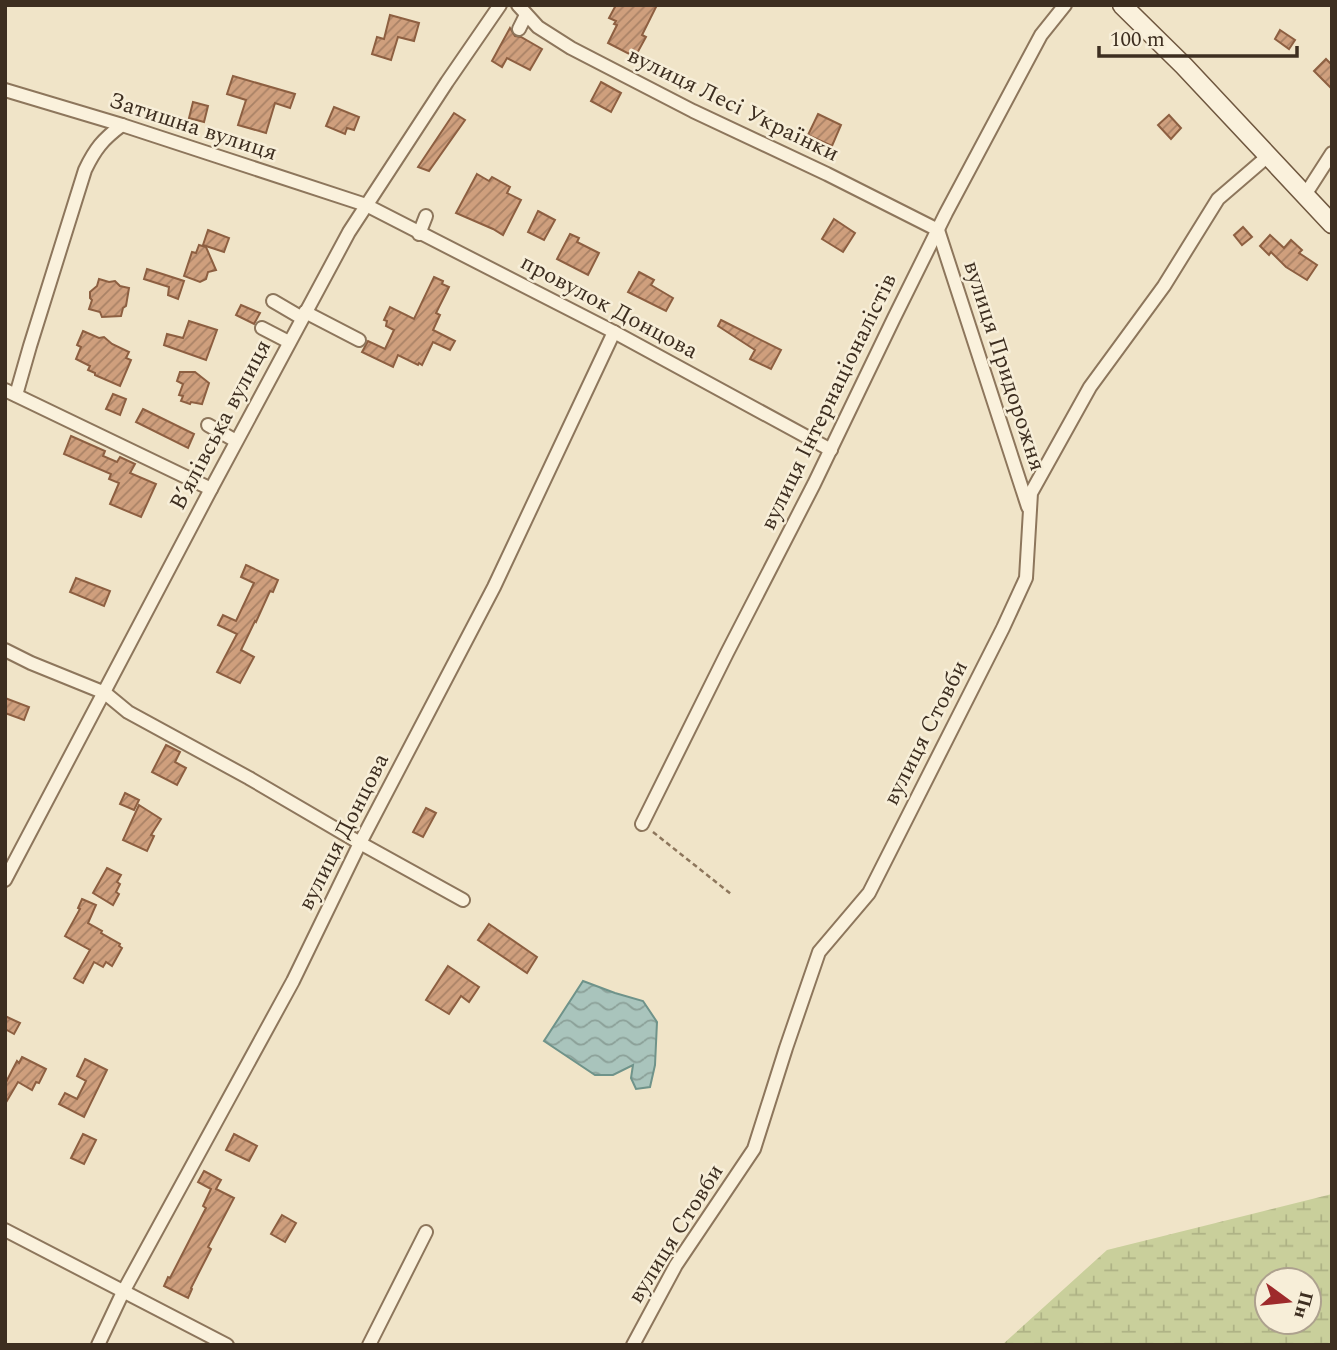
<svg xmlns="http://www.w3.org/2000/svg" width="1337" height="1350" font-family="Spectral,serif">
	<style>
		.wetland { fill: url(#wetland-marsh); fill-rule: evenodd }
		.water { fill: url(#water-waves); stroke: #6f938a; stroke-width: 2 }
		.building { fill: url(#building-hatch); stroke: #8d5f41; stroke-width: 2 }
		.lines { fill: none; stroke-linecap: round; stroke-linejoin: round }
		.street-casing { stroke: #8d765c; stroke-width: 16 }
		.secondary-casing { stroke: #6f573f; stroke-width: 21 }
		.path { stroke: #8d765c; stroke-width: 2.5; stroke-dasharray: 5 3.5; stroke-linecap: butt }
		.street { stroke: #faf1dc; stroke-width: 12 }
		.secondary { stroke: #faf1dc; stroke-width: 18 }
		.labels { text-anchor: middle; dominant-baseline: central; stroke-width: 5; stroke-linejoin: round; paint-order: stroke }
		.street-label { font-size: 23px; fill: #3d2e20; stroke: #f7eed8 }
	</style>
	<defs>
		<pattern id="wetland-marsh" width="20" height="14" patternUnits="userSpaceOnUse" patternTransform="scale(1.75)"><rect width="20" height="14" fill="#c9cf9b"/><path d="M1 5h8M5 5V1M11 12h8M15 12V8" fill="none" stroke="#aeb285"/></pattern>
		<pattern id="water-waves" width="16" height="10" patternUnits="userSpaceOnUse" patternTransform="scale(1.75)"><rect width="16" height="10" fill="#a9c4bc"/><path d="M0 5q4-4 8 0t8 0" fill="none" stroke="#8ba098"/></pattern>
		<pattern id="building-hatch" width="6" height="6" patternUnits="userSpaceOnUse" patternTransform="scale(1.75)"><rect width="6" height="6" fill="#cf9f7d"/><path d="M-1 1l2-2M0 6l6-6M5 7l2-2" fill="none" stroke="#a98266"/></pattern>
	</defs>
	<rect width="100%" height="100%" fill="#f0e4c8"/>
	<path class="wetland" d="M1332,1194V1345H1002L1107,1250ZM1267,1280H1309V1322H1267Z"/>
	<path class="water" d="M583,981L615,993L643,1001L657,1022L655,1065L650,1087L636,1089L631,1078L633,1065L613,1075H595L544,1041Z"/>
	<g class="building">
		<path d="M616,5H657L642,35L646,37L635,57L608,43L617,25L614,24L616,21L609,18Z"/>
		<path d="M390,15L419,23L414,41L398,37L391,60L372,54L377,37L384,39Z"/>
		<path d="M510,28L515,36L521,37L542,49L530,70L507,58L502,67L492,61Z"/>
		<path d="M1280,30L1295,40L1289,49L1275,39Z"/>
		<path d="M1326,59L1332,65V89L1314,71Z"/>
		<path d="M233,76L295,94L290,108L275,103L266,133L238,125L246,100L227,94Z"/>
		<path d="M601,82L621,93L611,112L591,101Z"/>
		<path d="M193,102L208,106L204,122L189,118Z"/>
		<path d="M334,107L359,117L354,130L347,128L345,134L326,126Z"/>
		<path d="M454,113L465,120L429,171L418,167Z"/>
		<path d="M818,114L841,125L832,146L808,135Z"/>
		<path d="M1169,115L1181,128L1171,139L1158,125Z"/>
		<path d="M477,174L489,181L492,177L510,187L507,193L521,200L503,235L493,229L456,213Z"/>
		<path d="M538,211L555,220L544,240L528,232Z"/>
		<path d="M834,219L855,233L843,252L822,239Z"/>
		<path d="M1243,227L1252,237L1242,245L1234,235Z"/>
		<path d="M208,230L229,238L224,252L203,245Z"/>
		<path d="M570,234L579,238L577,242L599,253L588,275L557,259Z"/>
		<path d="M1270,235L1284,248L1291,240L1302,250L1299,253L1317,265L1307,280L1286,267L1271,252L1269,255L1260,246Z"/>
		<path d="M199,245L206,247L216,270L208,272L206,279L200,282L184,276L192,252L196,253Z"/>
		<path d="M147,269L184,281L178,299L168,295L169,287L144,279Z"/>
		<path d="M639,272L654,280L651,285L673,298L666,311L628,292Z"/>
		<path d="M434,277L443,281L442,284L449,287L436,313L440,315L433,330L455,341L450,350L433,342L422,365L419,363L418,365L398,355L393,367L362,352L368,341L385,349L394,330L386,326L387,321L384,320L390,307L414,319Z"/>
		<path d="M99,279L109,282L115,281L120,286L129,288L126,306L123,308L121,316L102,317L100,312L89,309L92,300L90,298V292L97,286Z"/>
		<path d="M241,305L260,313L254,324L236,315Z"/>
		<path d="M721,320L781,350L771,369L750,359L755,350L718,326Z"/>
		<path d="M189,321L217,330L206,360L164,345L167,334L183,338Z"/>
		<path d="M83,331L99,338L104,337L112,344L129,352L126,358L131,360L120,386L95,375V373L88,370L90,366L76,359L81,347L77,345Z"/>
		<path d="M180,372H195L209,383L202,404L191,402L190,404L181,401L183,396L179,395L183,384L177,381Z"/>
		<path d="M113,394L126,399L120,415L106,409Z"/>
		<path d="M143,409L194,434L188,448L136,422Z"/>
		<path d="M71,436L105,451L103,456L117,462L120,457L135,464L130,473L156,484L141,517L110,504L119,483L109,479L111,474L64,454Z"/>
		<path d="M246,565L278,580L273,592L270,591L256,622L255,621L241,650L254,657L240,683L217,672L237,634L218,625L223,615L236,621L254,583L241,577Z"/>
		<path d="M76,578L110,591L104,606L70,592Z"/>
		<path d="M5,698L29,707L24,720L5,713Z"/>
		<path d="M166,745L180,752L175,762L186,768L177,785L152,772Z"/>
		<path d="M125,793L139,800L134,810L120,804Z"/>
		<path d="M139,805L161,819L151,835L154,836L147,851L123,840Z"/>
		<path d="M426,808L436,813L423,837L413,832Z"/>
		<path d="M107,868L121,875L117,882L120,884L116,892L119,894L113,905L93,893Z"/>
		<path d="M82,899L96,905L88,923L102,931L101,933L120,944L119,946L122,948L112,966L106,962L103,967L94,962L83,983L74,978L90,950L65,936L80,909L78,908Z"/>
		<path d="M489,924L537,957L527,973L478,940Z"/>
		<path d="M448,966L479,987L469,1002L461,996L449,1014L426,1000Z"/>
		<path d="M5,1016L20,1023L14,1034L5,1029Z"/>
		<path d="M22,1057L46,1069L39,1083L36,1082L32,1090L18,1082L5,1104V1084L17,1061L19,1063Z"/>
		<path d="M85,1059L107,1070L84,1117L59,1104L65,1093L77,1099L86,1081L77,1076Z"/>
		<path d="M83,1134L96,1140L84,1164L71,1158Z"/>
		<path d="M234,1134L257,1146L249,1161L226,1150Z"/>
		<path d="M204,1171L221,1180L216,1189L234,1198L208,1247L211,1249L191,1288L192,1289L188,1298L164,1286L168,1277L170,1278L206,1208L203,1206L211,1189L198,1182Z"/>
		<path d="M282,1215L296,1223L285,1242L271,1234Z"/>
	</g>
	<g class="lines">
		<defs>
			<g id="street">
				<path d="M518,5L538,27L571,48L693,111L827,174L938,230L1028,507"/>
				<path d="M519,29L526,15"/>
				<path d="M5,90L122,125L366,205L614,332L831,450"/>
				<path d="M1305,195L1332,153"/>
				<path d="M419,234L426,216"/>
				<path d="M273,301L302,318"/>
				<path d="M305,312L359,340"/>
				<path d="M262,328L289,342"/>
				<path d="M5,390L211,489"/>
				<path d="M16,395L30,346L85,170C95,149 103,139 122,125"/>
				<path d="M208,425L236,441"/>
				<path d="M5,650L31,663L105,693L128,712L249,778L360,843L463,900"/>
				<path d="M642,824L727,653L814,484L894,318L946,213L1041,35L1065,5"/>
				<path d="M5,880L211,489L349,232L447,82L500,5"/>
				<path d="M5,1230L227,1345"/>
				<path d="M98,1345L123,1292L293,981L360,843L494,587L614,332"/>
				<path d="M369,1345L426,1232"/>
				<path d="M633,1345L676,1265L754,1149L786,1048L819,952L869,893L1003,628L1026,578L1031,493L1090,387L1164,286L1218,199L1268,156"/>
			</g>
			<path id="secondary" d="M1122,5L1184,66L1332,224"/>
		</defs>
		<use href="#street" class="street-casing"/>
		<use href="#secondary" class="secondary-casing"/>
		<path class="path" d="M653,832L731,894"/>
		<use href="#street" class="street"/>
		<use href="#secondary" class="secondary"/>
	</g>
	<g class="labels">
		<g class="street-label">
			<text transform="translate(733 105) rotate(26)">вулиця Лесі Українки</text>
			<text transform="translate(193 127) rotate(18)">Затишна вулиця</text>
			<text transform="translate(609 307) rotate(28)">провулок Донцова</text>
			<text transform="translate(1004 366) rotate(72)">вулиця Придорожня</text>
			<text transform="translate(829 402) rotate(-64)">вулиця Інтернаціоналістів</text>
			<text transform="translate(221 425) rotate(-62)">В’ялівська вулиця</text>
			<text transform="translate(926 733) rotate(-63)">вулиця Стовби</text>
			<text transform="translate(344 832) rotate(-63)">вулиця Донцова</text>
			<text transform="translate(676 1234) rotate(-58)">вулиця Стовби</text>
		</g>
	</g>
	<rect width="1337" height="1350" fill="none" stroke="#3d2e20" stroke-width="14"/>
	<g transform="translate(1288 1301) rotate(105)"><circle r="33" fill="#f7eed8" stroke="#ada18e" stroke-width="2"/>
	<path d="M0-5L12 26L0 18L-12 26Z" fill="#9e2a2b"/>
	<text y="-10" font-size="19" font-weight="bold" text-anchor="middle" fill="#3d2e20">Пн</text>
	</g>
	<path d="M1099 46v10h198v-10" fill="none" stroke="#3d2e20" stroke-width="3.5"/>
	<text x="1110" y="46" font-size="21" fill="#3d2e20" stroke="#f7eed8" stroke-width="5" paint-order="stroke">100 m</text>
</svg>
